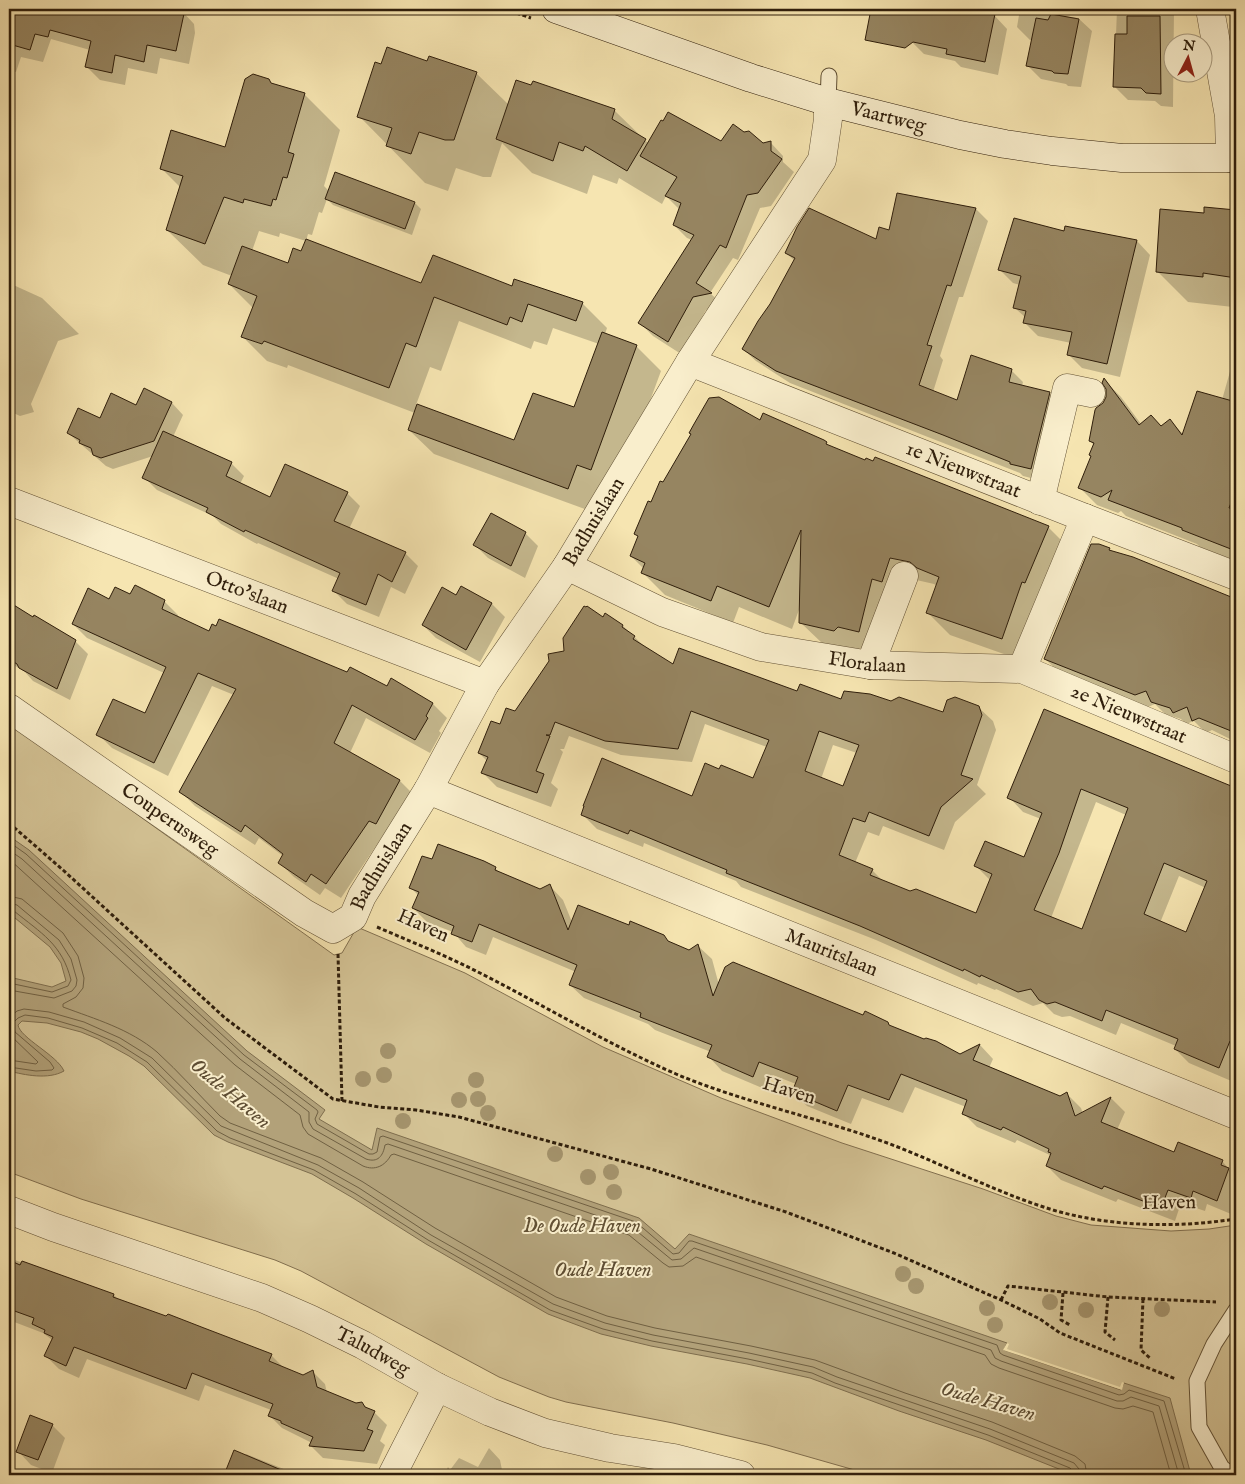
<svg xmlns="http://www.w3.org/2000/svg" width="1245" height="1484" font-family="'IM FELL English',serif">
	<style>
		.green { fill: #d4c395; stroke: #827050 }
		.water { fill: #b2a179; stroke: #7e6d4d }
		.pier { fill: #f6e5b1 }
		.shadow { fill: #0003; fill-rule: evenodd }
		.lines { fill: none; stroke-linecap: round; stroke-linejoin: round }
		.shore { stroke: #706042; stroke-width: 1 }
		.building { fill: #968561; stroke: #2f1e0b; fill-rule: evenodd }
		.lane-casing { stroke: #615034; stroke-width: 17 }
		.street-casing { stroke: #615034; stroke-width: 29 }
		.secondary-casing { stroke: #2f1e0b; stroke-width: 29 }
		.path { stroke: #2f1e0b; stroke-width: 3; stroke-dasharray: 4 2.5; stroke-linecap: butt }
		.lane { stroke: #f9eecc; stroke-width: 15 }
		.street { stroke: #f9eecc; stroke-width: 28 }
		.secondary { stroke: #f9eecc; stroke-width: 28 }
		.tree { fill: #a4936c }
		.labels { text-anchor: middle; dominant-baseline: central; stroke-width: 4; stroke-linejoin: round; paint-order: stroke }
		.street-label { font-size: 20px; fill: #2f1e0b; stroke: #f9eecc }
		.park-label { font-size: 20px; font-style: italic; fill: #615034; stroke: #f9eecc }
		.water-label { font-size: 21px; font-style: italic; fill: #5d4c32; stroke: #f9eecc }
	</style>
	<rect width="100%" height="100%" fill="#f6e5b1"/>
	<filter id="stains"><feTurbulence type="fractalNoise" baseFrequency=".004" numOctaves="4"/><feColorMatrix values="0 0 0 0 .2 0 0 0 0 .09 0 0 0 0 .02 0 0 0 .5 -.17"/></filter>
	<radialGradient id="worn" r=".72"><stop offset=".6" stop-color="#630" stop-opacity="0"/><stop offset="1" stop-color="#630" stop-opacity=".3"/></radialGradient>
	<path class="green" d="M9,723L334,955L342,953L357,927L465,973L603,1047L721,1098L842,1143L983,1189L1056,1216L1091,1225L1171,1231L1209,1229L1236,1225V1475H872L767,1445L673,1423L566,1402L549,1397L499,1377L301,1271L275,1260L81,1199L9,1172Z"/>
	<path class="water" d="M9,836L29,850L247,1051L325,1110L319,1119L372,1150L377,1128L639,1218L675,1249L689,1234L1007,1343L1004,1350L1121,1390L1124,1383L1170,1398L1191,1475H1074L986,1440L899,1411L810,1378L747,1364L651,1346L601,1334L548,1314L426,1244L353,1198L312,1174L228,1142L214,1135L144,1066L129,1056L98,1039L81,1032L47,1023L22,1021L18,1025C20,1038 57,1055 64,1071C48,1080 25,1075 9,1071V977L52,987L66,981L61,963L50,947L9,913Z"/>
	<path class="pier" d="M1007,1343L1009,1344L1007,1349L1120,1387L1122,1382L1124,1383L1122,1390L1003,1350Z"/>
	<g class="shadow">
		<path d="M9,9H34L38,16L39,9H175L181,10L194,24L195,33L189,64L160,58L157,74L128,68L125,85L100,80L87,67L90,50L51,39L43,62L21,57L16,72L9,70Z"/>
		<path d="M917,9H924L955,15H994L1007,29L998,75L961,67L955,61L924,54L911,41Z"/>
		<path d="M1020,9L1078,18L1092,31L1081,87L1068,86L1066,84L1041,79L1028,66L1033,41L1030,40L1017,27Z"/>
		<path d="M1117,9H1174L1173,107L1161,106L1155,101L1128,100L1114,86Z"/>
		<path d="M1233,9H1236V19Z"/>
		<path d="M428,63L476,73L509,105L532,87L534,83L615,111L649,144L771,143L783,156V162L794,172L771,206L760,208L738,260L733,258L710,293L724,306L706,310L681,354L653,336L640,323L692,240L687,238L674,225L680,210L666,196L662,204L619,178L617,184L593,175L587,194L532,173L502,143L491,177H483L456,168L448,191L425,183L359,116L382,65Z"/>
		<path d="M268,80L273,85L304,94L340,130L324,186L329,191L336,173L415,203L421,209L412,235L333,205L327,199L322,213L319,212L312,235L308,234L306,241L422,285L512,287L582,303L607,328L605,334L636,346L661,371L616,493L593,512L434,454L409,430L415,413L288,365L287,368L267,361L243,337L253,308L229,284L232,276L203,265L167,230L181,188L162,169L226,148ZM259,231L279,237L280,233L306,241L301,253L289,264L252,251ZM459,321L531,349L534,341L547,345L553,328L599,344L575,409L515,442L416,405L430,367L441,371Z"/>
		<path d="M898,194L976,209L988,221L963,297H959L940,356L943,360L933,392L958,401L1011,370L1023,382L1022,386L1049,393L1062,405L1043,481L1023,476L1020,473L790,383L756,361L743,349L771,305L795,261L786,253L877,241L890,231Z"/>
		<path d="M1235,207L1236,303H1233V307L1188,302L1158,272L1205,215L1232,211Z"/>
		<path d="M1066,227L1137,241L1150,255L1120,377L1082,368L1068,354L1071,343L1038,336L1025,323L1026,318L1015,308L1020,285L1013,283L999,269L1065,232Z"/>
		<path d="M9,283L42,298L79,334L58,341L31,404L34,412L20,416L9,411Z"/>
		<path d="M1236,350V561L1200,547L1197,544L1126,516L1121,511L1118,513L1097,505L1080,488L1092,457L1094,445L1090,441L1107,397V388L1104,380L1121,397L1141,424L1162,427L1170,421L1184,435L1222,400Z"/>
		<path d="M145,390L172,403L183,415L173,437L231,463L244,476L240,484L271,498L347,493L360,506L349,529L405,553L418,566L405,594L391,587L379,617L347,604L334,591L339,579L258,543L257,544L221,524L213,516L157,490L144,477L153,456L113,469L106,466L68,433L137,407Z"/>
		<path d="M761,421L823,441L829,447L866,462L1048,527L1070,549L1024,661L950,635L928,613L937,586L934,584L912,579L881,654L860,648L857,653L823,644L800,622V607L792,629L739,607L733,623L665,595L643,573L644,569L631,556L652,504L663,483Z"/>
		<path d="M525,533L538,546L525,578L488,558L475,545Z"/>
		<path d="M1109,549L1112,552L1132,558L1236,600V742L1212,730L1206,733L1194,721L1186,724L1181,719L1165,714L1155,704L1148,707L1058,671L1045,659Z"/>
		<path d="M461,587L492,604L505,617L480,662L436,638L423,625L456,596Z"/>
		<path d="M131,596L164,601L178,615V618L210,633L348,673L433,704L447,718L439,731L441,733L430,753L366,718L350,753L400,781L414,795L390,837L384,834L341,898L325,888L320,895L294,877L280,863L283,856L259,838L255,845L195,806L181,792L234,695L212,686L168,776L112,748L98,734L145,715L164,673L87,638L73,624L109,601Z"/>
		<path d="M9,604L75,641L88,654L70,700L33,681L25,672L9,662Z"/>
		<path d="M604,618L623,626L648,650L673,666L842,701L891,703L943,714L978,707L993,721L996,730L977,785L986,794L955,822L944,850L883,826L879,836L868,832L855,863L872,870L884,882L977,914L991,881L976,866L1024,859L1041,819L1023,812L1009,797L1044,711L1236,789V1083L1189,1063L1175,1049L1176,1046L1121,1023L1116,1035L1070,1016L1062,1017L1054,1014L1043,1003L1033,1006L996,989L995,990L978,983L977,985L876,940L741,887L736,881L644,843L643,847L597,829L583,815L693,798L720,770L754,780L767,747L705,724L692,762L621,755L569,736L564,749H560L563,752L551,783L558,789L551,807L497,787L483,773L487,761L479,753L501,726L515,713L565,652ZM833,745L857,753L844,788L821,779ZM1096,802L1126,815L1083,930L1051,918ZM1179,876L1206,888L1187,934L1160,923Z"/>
		<path d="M432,861L495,868L501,874L540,891L550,886L563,900L572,922L670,944L689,951L698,946L712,959L719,985L887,1023L892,1028L960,1055L980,1045L993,1059L989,1068L1060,1097L1067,1094L1081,1108L1083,1114L1111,1098L1125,1112L1117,1130L1174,1154L1222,1161L1236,1177V1199L1231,1214L1207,1204L1205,1211L1181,1203L1175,1221L1118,1199L1116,1202L1061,1180L1047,1166L1052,1156L1017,1140L1015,1143L977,1127L963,1113L966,1107L915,1087L903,1113L862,1098L851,1124L807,1106L793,1092L796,1084L773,1075L767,1090L722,1071L709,1057L711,1052L655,1030L648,1024L584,998L570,985L576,972L493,937L486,955L466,947L453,932L427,922L413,908L418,895L410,887Z"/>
		<path d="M9,1258L114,1295L119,1300L271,1355L284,1368L303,1377L312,1371L325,1384L327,1393L356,1404L362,1403L368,1409L374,1412L387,1425L380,1441L385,1445L377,1464L323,1458L311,1446L312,1443L282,1428L269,1415L271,1410L205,1385L199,1401L87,1359L79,1378L59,1369L46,1356L53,1340L51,1339L43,1333L9,1320Z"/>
		<path d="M52,1425L65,1438L52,1473L31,1465L18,1451Z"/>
		<path d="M489,1448L500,1460L503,1475H444L448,1467L450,1470L459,1458L478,1467Z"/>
		<path d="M235,1452L245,1456L246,1454L299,1475H225Z"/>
	</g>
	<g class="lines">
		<g class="shore">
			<path d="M9,842L26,854L244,1055L317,1110L318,1112L315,1119L317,1124L369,1154H373L377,1152L380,1137L383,1136L636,1222L673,1254L679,1253L689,1241H692L997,1345L1000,1353L1003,1355L1119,1395L1124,1394L1129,1390L1164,1401L1186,1475"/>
			<path d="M9,850L22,859L240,1059L309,1112V1122L313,1129L366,1159C378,1163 383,1156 385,1145L388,1144L633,1228L672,1260L681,1259L694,1248L991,1350L995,1358L1001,1361L1117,1401H1123L1131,1397L1159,1406L1179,1475"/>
			<path d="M9,859L235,1065L300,1115L303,1127L308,1134L363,1166C375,1171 385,1166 391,1155L394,1154L629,1235L663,1263L669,1267L683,1266L696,1257L985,1355L991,1364L999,1368L1115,1408L1123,1409L1133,1406L1153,1412L1171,1475"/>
			<path d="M9,896L22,899L63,933L78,956L84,978L83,988L76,997L63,1004V1007C95,1019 130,1029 157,1052C179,1072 199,1095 220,1116L230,1123L321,1158L363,1182L435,1228L556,1297L607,1316L655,1328L751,1346L815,1360L905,1393L992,1422L1075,1456L1085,1464L1087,1475"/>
			<path d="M9,903L17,905L59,940L71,959L77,980L76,986L72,991L54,998L9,990"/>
			<path d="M9,909L14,911C41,933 62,944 71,980L68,986L52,992L9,983"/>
			<path d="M9,1018L17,1011L24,1009L49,1012L84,1022L120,1038L152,1058L221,1126L318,1165L359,1188L431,1235L553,1304L605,1323L653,1335L749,1353L813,1367L837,1377L990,1429L1074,1463L1079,1469L1080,1475"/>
			<path d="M9,1034L38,1062L36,1064L9,1060"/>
			<path d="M9,1067L36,1071L52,1070L54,1068L50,1062L15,1032L13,1023L18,1018L25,1015L48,1018L82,1028L117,1043L147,1062L217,1131L230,1138L314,1170L356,1194L428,1240L550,1310L603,1329L652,1341L748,1359L812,1373L835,1383L988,1435L1070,1468L1073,1471L1074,1475"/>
		</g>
	</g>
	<g class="building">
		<path d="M9,9H185L176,51L147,45L144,62L115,55L112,73L85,67L91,41L50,30L48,37L35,34L30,50L9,44Z"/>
		<path d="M871,9H930L954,14L955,12L968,14L969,10L995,14L985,62L946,54L947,49L913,42L905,48L865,40Z"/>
		<path d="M1051,14L1079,19L1068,74L1054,73L1052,71L1026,66L1036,18L1048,20Z"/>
		<path d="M1127,16H1160L1161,94L1146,93L1141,88L1113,87L1115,34H1127Z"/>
		<path d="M387,47L427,61L429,56L477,72L454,140H445L419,132L411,154L386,146L392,128L357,117L375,62L381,64Z"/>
		<path d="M253,74L269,79L271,83L305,93L288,152L294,154L287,178L283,177L276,200L273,199L271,206L244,199L243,203L224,197L205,244L166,230L183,176L160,169L171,130L225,147L245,79Z"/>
		<path d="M516,80L531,85L533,81L615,109L612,119L646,139L627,171L585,146L583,151L559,142L553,161L496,139Z"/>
		<path d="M668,112L721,141L733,124L744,132L749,131L763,143L771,141V151L782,159L758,193L747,195L726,248L720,245L696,283L712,293L693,297L668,342L638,323L694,235L673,225L681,203L665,196L677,177L640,156L661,120L663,121Z"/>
		<path d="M335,172L415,202L405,229L325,199Z"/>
		<path d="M897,193L976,208L951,286L947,285L927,345L932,346L919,385L957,400L971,355L1012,369L1009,382L1050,392L1031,469L1010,464V462L943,435L776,371L742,349L758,321L770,304L795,258L785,253L797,227L809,208L876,239L879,227L889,230Z"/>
		<path d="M1204,207L1236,210V278L1203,273V277L1156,272L1160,209L1204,213Z"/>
		<path d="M1014,218L1064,231L1065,226L1137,240L1107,364L1067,355L1072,332L1023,323L1026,311L1013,308L1021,276L998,270Z"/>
		<path d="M306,239L421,283L433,255L512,286L514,279L583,302L576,321L528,304L522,322L510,317L507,325L434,297L416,347L406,343L389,388L264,341L262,344L241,337L257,296L228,284L242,246L288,263L293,248L301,251Z"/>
		<path d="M602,332L637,345L591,470L577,465L568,489L408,430L417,404L514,440L533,393L574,407Z"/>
		<path d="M1104,378L1139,425L1151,415L1161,426L1170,419L1182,435L1197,391L1236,402V490L1229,508L1236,509V551L1182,530V528L1108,500L1112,490L1101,497L1078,488L1091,456L1089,455L1094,443L1089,441L1095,410L1096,408L1103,403L1106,397V389L1102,383Z"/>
		<path d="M144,388L172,402L154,441L101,458L93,455L91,448L79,443L80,440L67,433L78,408L100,418L111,393L136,405Z"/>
		<path d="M719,397L760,420L763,413L824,440L827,442L826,444L865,460L866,458L873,461L875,457L1049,526L1025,583L1022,582L1002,639L926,613L939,577L917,568L910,562L890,558L882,582L872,579L859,632L838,627L834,631L799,623L801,530L769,607L717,586L711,601L641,573L645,563L630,556L638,536L634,534L648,501L651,502L660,481L663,482L691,434L689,433L694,424L709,398Z"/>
		<path d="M163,431L232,462L226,476L270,497L285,464L348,492L334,521L406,552L392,582L378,574L366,605L332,591L340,573L245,530L244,532L206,512L208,508L142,478Z"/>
		<path d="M491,513L526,532L511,566L473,545Z"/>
		<path d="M1091,544H1099L1110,548L1109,550L1133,557L1236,599V733L1199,718L1192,721L1187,707L1173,713L1170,708L1151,702L1146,691L1135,695L1044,659Z"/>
		<path d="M135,585L165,600L162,609L209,631L212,624L216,626L219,619L347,672L350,667L387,686L391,678L433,703L426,716L428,718L415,740L352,705L334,743L400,780L376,824L369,821L326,884L311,874L306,882L278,863L283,854L245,825L241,832L179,792L236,689L198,673L154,763L96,735L113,699L145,713L166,667L72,624L88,588L109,599L115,587L130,594Z"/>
		<path d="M461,586L492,603L466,650L422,625L442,587L456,595Z"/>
		<path d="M9,602L33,617L34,615L76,640L57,689L19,668L17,664L9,659Z"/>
		<path d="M584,606L586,607L587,606L603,617L605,613L623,625L622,627L635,636L633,639L673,664L679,648L797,691L800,684L841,699L844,691L870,694L891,701L899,697L943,712L947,700L955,697L979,706L982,715L961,775L973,779L941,807L929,836L869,812L865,822L853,818L839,855L873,869L870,875L910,891L916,889L976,913L992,874L974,866L985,841L1024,857L1042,813L1007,798L1044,709L1236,788V1044L1230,1041L1219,1068L1174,1049L1178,1039L1106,1010L1102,1021L1055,1002L1047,1004L1039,1000L1031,989L1018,992L981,975L980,977L964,969L963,971L860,926L726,873L727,870L630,830L628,834L581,815L584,806H583L602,758L692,796L705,763L719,769L721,765L753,778L769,740L691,711L678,749L605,741L555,722L550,735H546L550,736L536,771L544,774L537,793L481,773L488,757L478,753L491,721L500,724L506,708L515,711L549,661L548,654L564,651L563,638ZM819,731L859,745L843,786L805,771ZM1081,789L1128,808L1082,929L1034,910L1059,853ZM1164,863L1207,881L1186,932L1144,914Z"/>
		<path d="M438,844L484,861L496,867L495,870L540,889L550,884L568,930L578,905L629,925L630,921L664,935L668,941L689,950L698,944L713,996L725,967L733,962L863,1015L865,1011L888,1022L889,1025L924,1039L926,1038L936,1041L960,1054L980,1044L973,1060L1060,1096L1067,1092L1075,1116L1111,1097L1101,1122L1174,1152L1178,1142L1223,1160L1221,1165L1229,1168L1217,1201L1193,1191L1191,1198L1168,1190L1161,1208L1104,1186L1102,1189L1046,1166L1051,1153L1048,1152L1049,1149L1003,1127L1001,1130L962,1114L967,1100L901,1074L889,1100L848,1085L837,1111L792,1092L798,1077L759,1062L753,1077L707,1057L712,1045L640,1017L641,1013L569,985L577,965L479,924L472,942L451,934L454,926L412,908L419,892L409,888L422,856L432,859Z"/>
		<path d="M9,1260L20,1265L22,1261L114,1294L113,1297L166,1316L168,1314L204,1328L272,1354L269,1361L303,1375L313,1370L317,1387L356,1403L362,1402L365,1407L375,1411L367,1429L373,1431L364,1451L309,1446L313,1437L281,1423V1421L268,1416L273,1404L192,1373L186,1389L74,1347L66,1366L44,1356L53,1337L44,1333L45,1330L32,1324L34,1318L9,1309Z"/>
		<path d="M30,1415L53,1424L38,1460L16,1452Z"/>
		<path d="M234,1450L293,1475H224Z"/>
	</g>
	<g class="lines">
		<defs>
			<g id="lane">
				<path d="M828,102L829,76"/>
				<path d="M1232,1475L1222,1468L1199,1427L1197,1381L1214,1344L1236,1310"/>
			</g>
			<g id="street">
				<path d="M1210,9L1229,116L1230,158"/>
				<path id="s1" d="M690,362L1085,518L1236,576"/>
				<path id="s2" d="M9,501L485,684"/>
				<path d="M1040,501L1067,388L1091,393"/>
				<path id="s3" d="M567,566L662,612L761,647L870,665L1022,669L1236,759"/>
				<path d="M870,665L904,576"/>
				<path d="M1022,669L1085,518"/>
				<path id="s4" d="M9,708L304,913L333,929L353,917L362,896L428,790L485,684L567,566L690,362L822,160L828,119V102"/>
				<path id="s5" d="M428,790L1236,1115"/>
				<path id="s6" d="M9,1210L53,1227L262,1298L310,1319L363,1345L437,1387L490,1412L545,1433L610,1448L674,1458L741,1475"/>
				<path d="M392,1475L437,1387"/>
			</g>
			<g id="secondary">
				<path id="s7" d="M556,9L751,78L828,102L960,135L1005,144L1052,151L1122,158H1236"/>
			</g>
		</defs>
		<use href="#lane" class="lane-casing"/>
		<use href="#street" class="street-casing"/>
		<use href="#secondary" class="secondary-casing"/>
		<g class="path">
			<path d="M504,9L531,18"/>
			<path d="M9,823L63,870L225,1018L333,1099L379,1107L416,1110L459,1117L651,1169L786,1212L894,1253L1001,1300L1040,1319L1060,1333L1176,1379"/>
			<path d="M377,927C407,940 437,952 466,966C537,1001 603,1042 676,1074C745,1103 820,1118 890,1144C945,1165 997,1193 1053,1210C1111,1227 1176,1228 1236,1219"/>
			<path d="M338,954L342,1101"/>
			<path d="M1063,1293L1061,1320L1070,1325"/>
			<path d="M1108,1297L1105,1332L1115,1340"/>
			<path d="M1143,1299L1141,1350L1151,1359"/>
			<path d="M1001,1300L1008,1286L1108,1297L1216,1302"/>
		</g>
		<use href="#lane" class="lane"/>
		<use href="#street" class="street"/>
		<use href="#secondary" class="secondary"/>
	</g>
	<g class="tree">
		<circle cx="388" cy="1051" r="8"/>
		<circle cx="384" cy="1075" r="8"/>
		<circle cx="363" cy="1079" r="8"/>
		<circle cx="476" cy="1080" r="8"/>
		<circle cx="478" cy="1099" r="8"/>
		<circle cx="459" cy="1100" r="8"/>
		<circle cx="488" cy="1113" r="8"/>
		<circle cx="403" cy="1121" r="8"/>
		<circle cx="555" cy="1154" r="8"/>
		<circle cx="611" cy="1172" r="8"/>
		<circle cx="588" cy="1177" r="8"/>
		<circle cx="614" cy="1192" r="8"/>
		<circle cx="903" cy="1274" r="8"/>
		<circle cx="916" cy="1286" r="8"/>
		<circle cx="1050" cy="1302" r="8"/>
		<circle cx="987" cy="1308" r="8"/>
		<circle cx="1162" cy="1309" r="8"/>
		<circle cx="1086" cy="1310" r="8"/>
		<circle cx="995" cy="1325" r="8"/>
	</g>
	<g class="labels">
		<g class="street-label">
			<text stroke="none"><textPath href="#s7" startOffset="350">Vaartweg</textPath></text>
			<text stroke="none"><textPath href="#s1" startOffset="294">1e Nieuwstraat</textPath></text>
			<text stroke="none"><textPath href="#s4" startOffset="879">Badhuislaan</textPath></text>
			<text stroke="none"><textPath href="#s2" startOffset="255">Otto'slaan</textPath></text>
			<text stroke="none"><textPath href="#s3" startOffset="318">Floralaan</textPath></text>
			<text stroke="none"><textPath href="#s3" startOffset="589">2e Nieuwstraat</textPath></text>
			<text stroke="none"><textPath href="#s4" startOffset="196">Couperusweg</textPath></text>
			<text stroke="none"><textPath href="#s4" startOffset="474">Badhuislaan</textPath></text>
			<text transform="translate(423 926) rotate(24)">Haven</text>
			<text stroke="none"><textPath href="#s5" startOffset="435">Mauritslaan</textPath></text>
			<text transform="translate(789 1091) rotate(17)">Haven</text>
			<text transform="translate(1169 1203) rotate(-1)">Haven</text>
			<text stroke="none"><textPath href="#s6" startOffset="391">Taludweg</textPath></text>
		</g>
		<g class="park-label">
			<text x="582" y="1226">De Oude Haven</text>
		</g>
		<g class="water-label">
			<text transform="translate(230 1094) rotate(40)">Oude Haven</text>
			<text x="603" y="1270">Oude Haven</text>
			<text transform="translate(988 1402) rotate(16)">Oude Haven</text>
		</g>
	</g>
	<rect width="1245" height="1484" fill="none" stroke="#f6e5b1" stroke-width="30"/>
	<rect x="10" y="10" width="1225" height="1464" fill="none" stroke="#2f1e0b" stroke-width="2.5"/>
	<rect x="15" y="15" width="1215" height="1454" fill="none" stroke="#2f1e0b"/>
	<g transform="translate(1188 58) rotate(6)"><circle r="24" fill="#f9eecc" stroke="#a89b7f"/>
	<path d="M0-4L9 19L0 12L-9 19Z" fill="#8f2418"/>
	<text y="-8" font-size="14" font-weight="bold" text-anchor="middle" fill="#2f1e0b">N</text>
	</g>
	<rect width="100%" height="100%" filter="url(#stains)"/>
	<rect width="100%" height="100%" fill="url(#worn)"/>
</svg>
